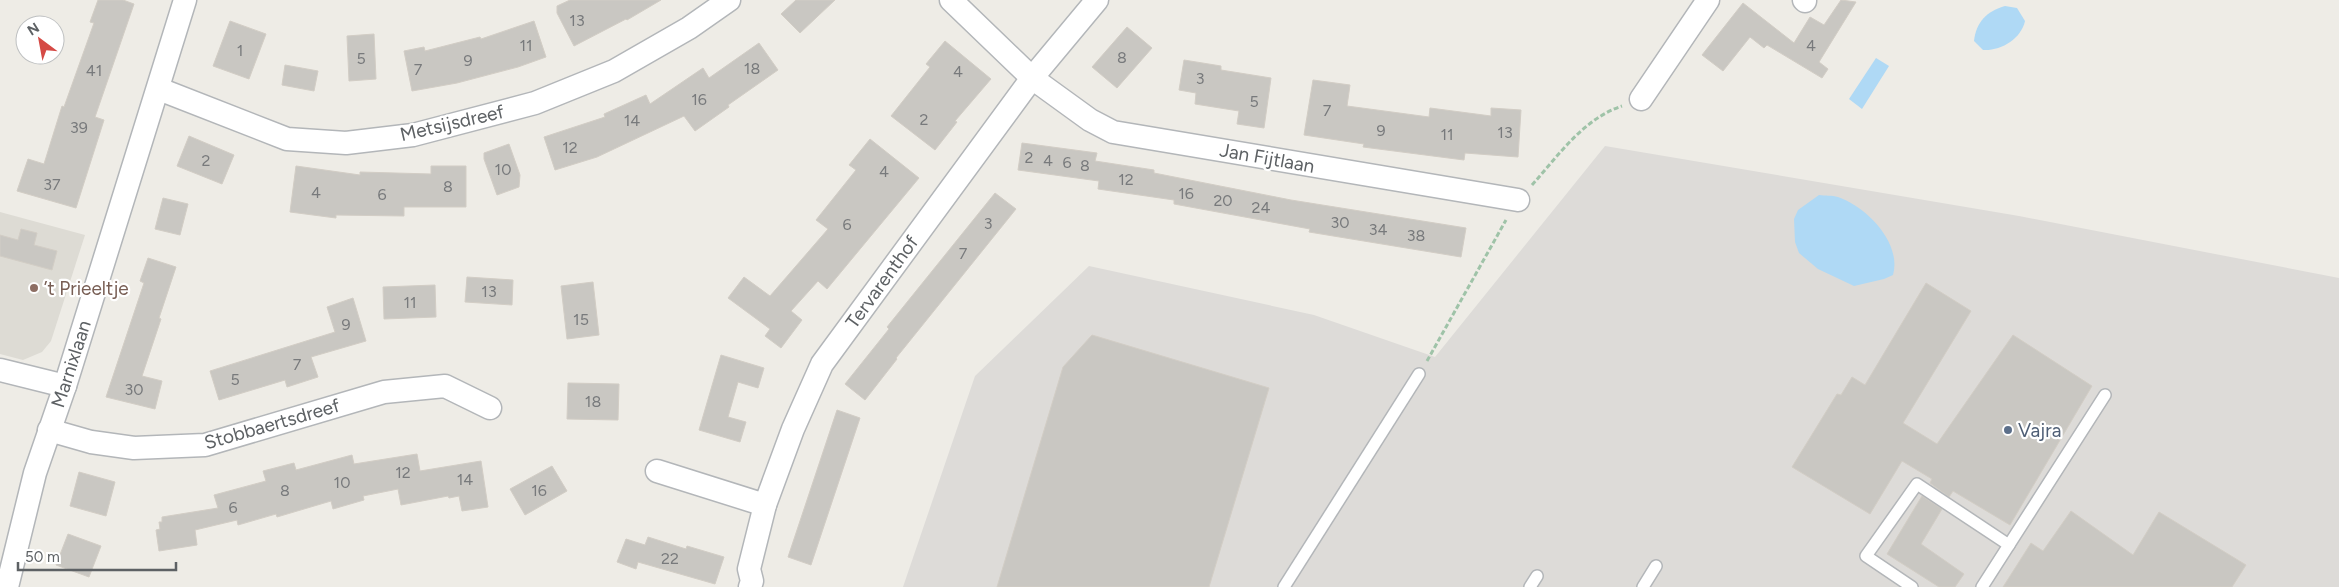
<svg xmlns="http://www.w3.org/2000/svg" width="2339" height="587" font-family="Figtree,sans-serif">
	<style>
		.industrial { fill: #dddbd8 }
		.education { fill: #dddbd4 }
		.water { fill: #afd9f5 }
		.building { fill: #c9c7c2; stroke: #d2cdc5 }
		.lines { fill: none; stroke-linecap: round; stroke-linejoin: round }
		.service-casing { stroke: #b3b6b9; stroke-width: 14 }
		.minor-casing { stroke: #b3b6b9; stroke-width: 25 }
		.path { stroke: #9fc3a8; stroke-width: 3; stroke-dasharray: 5 2.5; stroke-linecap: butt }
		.service { stroke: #fff; stroke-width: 11 }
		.minor { stroke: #fff; stroke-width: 22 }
		.education-dot { fill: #8d6e63; stroke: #fff; stroke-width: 2 }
		.service-dot { fill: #5c6f8a; stroke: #fff; stroke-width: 2 }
		.labels { text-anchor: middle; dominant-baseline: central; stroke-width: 4.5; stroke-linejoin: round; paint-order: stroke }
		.number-label { font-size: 16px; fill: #787a7c }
		.street-label { font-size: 19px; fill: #5d6164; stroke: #fff }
		.education-label { font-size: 19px; fill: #785e54; stroke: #fff; text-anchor: start }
		.service-label { font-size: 19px; fill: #4e5e75; stroke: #fff; text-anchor: start }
	</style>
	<rect width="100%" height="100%" fill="#eeece6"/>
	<path class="industrial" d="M1605,146L2019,216L2339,278V587H903L975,376L1089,266L1314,315L1435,357Z"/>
	<path class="education" d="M0,212L85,235L51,341L42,352L23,360L0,354Z"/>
	<g class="water">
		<path d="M2005,6L2017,8L2025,21C2021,39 2001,51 1983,50L1974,41C1976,22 1987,11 2005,6Z"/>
		<path d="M1876,58L1889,66L1862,109L1849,99Z"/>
		<path d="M1819,195C1825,196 1832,195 1838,197C1867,207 1902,243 1893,275L1884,279L1854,286L1818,269L1799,253L1795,242L1794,219L1798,210Z"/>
	</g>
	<g class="building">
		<path d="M98,0H123L134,4L95,117L104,120L76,208L17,191L28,159L44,164L62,106L64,107L94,23L90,22Z"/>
		<path d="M570,0H661L627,20L626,19L574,46L557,13V6Z"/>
		<path d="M796,0H835L800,33L781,14Z"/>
		<path d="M1841,0L1856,2L1819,62L1828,69L1822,78L1767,45L1764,48L1750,37L1723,71L1702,55L1743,3L1794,43L1810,17L1824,25Z"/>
		<path d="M230,21L266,34L249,79L213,66Z"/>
		<path d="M534,21L546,57L518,67L457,83L412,91L404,51L424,47L425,51L480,37L481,39Z"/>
		<path d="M1127,27L1152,48L1117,88L1092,67Z"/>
		<path d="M374,34L376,79L349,81L347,36Z"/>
		<path d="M945,41L991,79L955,121L957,122L935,150L891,116L930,67L926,64Z"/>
		<path d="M759,43L778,70L728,105L729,107L695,131L684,116L597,157L555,170L544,137L605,117L604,114L646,95L650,104L703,68L709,78Z"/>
		<path d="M1184,60L1221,66V70L1271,78L1264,128L1237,124L1239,111L1195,104L1196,93L1179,90Z"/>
		<path d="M285,65L318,71L314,91L282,85Z"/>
		<path d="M1313,80L1350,85L1347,106L1429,117L1430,108L1491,116V108L1521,110L1518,157L1465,153L1464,160L1363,147L1364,144L1304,135Z"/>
		<path d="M189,136L234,155L222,184L177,166Z"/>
		<path d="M870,139L919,178L827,289L818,281L791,311L802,320L781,348L765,336L770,329L728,298L744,277L770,296L828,229L816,220L856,170L849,165Z"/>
		<path d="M1022,143L1097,153L1095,161L1154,170V173L1291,200L1466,228L1461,257L1309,232L1310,229L1174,204V200L1098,189L1099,181L1018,170Z"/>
		<path d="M509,144L520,175L519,187L497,195L484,159V153Z"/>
		<path d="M296,166L360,175V172L431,174V166H466V207H404V216L336,215V218L290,212Z"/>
		<path d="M995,193L1016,209L896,358L897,359L865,400L845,384L889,329L887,327Z"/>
		<path d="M163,198L188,204L180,235L155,229Z"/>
		<path d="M21,229L37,233L34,245L57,251L52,270L0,256V235L18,240Z"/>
		<path d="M148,258L176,267L159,318L161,319L142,376L162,381L155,409L106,397L144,283L140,281Z"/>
		<path d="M467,277L513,280L512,305L465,302Z"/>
		<path d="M593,282L599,335L567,339L561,286Z"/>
		<path d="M1926,283L1971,311L1903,423L1937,444L2013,335L2092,386L2010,525L1953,491L1949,497L1930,483L1932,479L1902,461L1870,514L1792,467L1837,394L1841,395L1852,377L1865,385Z"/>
		<path d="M435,285L436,317L384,319L383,287Z"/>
		<path d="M353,298L366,341L311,357L318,377L287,387L285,380L219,400L210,371L335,332L327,307Z"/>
		<path d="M1092,335L1269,388L1209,587H997L1063,367Z"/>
		<path d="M721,355L764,368L758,388L738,382L728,417L746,422L740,442L699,430Z"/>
		<path d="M568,383L619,384L618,420L567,419Z"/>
		<path d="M837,410L860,418L811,565L788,557Z"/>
		<path d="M417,454L420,471L481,461L488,507L462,511L459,496L449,498L448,496L401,505L398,489L363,496L364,500L333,509L331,501L277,517L276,514L238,525L237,520L195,530L197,545L159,551L156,530L160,529L159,522H162V517L218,508L214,495L266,481L263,471L294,463L296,470L352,455L354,464Z"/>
		<path d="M552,466L567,491L525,515L510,489Z"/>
		<path d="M79,472L115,482L106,516L70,506Z"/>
		<path d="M1922,496L1942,509L1921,544L1964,574L1955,587H1939L1887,554Z"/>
		<path d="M2071,511L2133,555L2159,512L2246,565L2232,587H2003L2031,543L2043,551Z"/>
		<path d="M68,534L101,546L89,577L56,565Z"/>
		<path d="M648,537L686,549L687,546L724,557L715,584L638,562L636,569L617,562L626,539L645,545Z"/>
	</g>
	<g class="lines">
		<defs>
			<g id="service">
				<path d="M1284,587L1419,374"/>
				<path d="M1530,587L1537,576"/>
				<path d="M1643,587L1656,566"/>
				<path d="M1912,587L1866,556L1917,484L2009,545"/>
				<path d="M1982,587L2105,395"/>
			</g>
			<g id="minor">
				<path d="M951,0L1032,78L1097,0"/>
				<path d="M1804,0L1805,1"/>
				<path d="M159,89L287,139L346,143L413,135L535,103L614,71L689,28L729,0"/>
				<path d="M1641,99L1708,0"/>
				<path d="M0,370L65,386"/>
				<path d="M49,430L91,442L134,448L205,445L384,392L445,386L490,408"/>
				<path d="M657,471L765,505"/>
				<path d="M7,587L35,473L65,386L185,0"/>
				<path d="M750,587L752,581L749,569L765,505L793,429L822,364L1032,78L1090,120L1113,132L1518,200"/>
			</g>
		</defs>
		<use href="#service" class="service-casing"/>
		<use href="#minor" class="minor-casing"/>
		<g class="path">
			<path d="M1532,185C1558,156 1583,119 1622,106"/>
			<path d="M1427,361L1506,220"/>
		</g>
		<use href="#service" class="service"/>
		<use href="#minor" class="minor"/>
	</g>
	<circle class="education-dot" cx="34" cy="288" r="5"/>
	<circle class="service-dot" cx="2008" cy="430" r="5"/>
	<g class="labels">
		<g class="number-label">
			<text x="577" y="20">13</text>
			<text x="526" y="45">11</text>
			<text x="1811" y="45">4</text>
			<text x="240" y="50">1</text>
			<text x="1122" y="57">8</text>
			<text x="361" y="58">5</text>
			<text x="468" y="60">9</text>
			<text x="752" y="68">18</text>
			<text x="418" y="69">7</text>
			<text x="94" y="70">41</text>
			<text x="958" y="71">4</text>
			<text x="1200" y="78">3</text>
			<text x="699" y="99">16</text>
			<text x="1254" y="101">5</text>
			<text x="1327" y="110">7</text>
			<text x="924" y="119">2</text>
			<text x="632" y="120">14</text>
			<text x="79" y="127">39</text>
			<text x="1381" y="130">9</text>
			<text x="1505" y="132">13</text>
			<text x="1447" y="134">11</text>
			<text x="570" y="147">12</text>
			<text x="1029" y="157">2</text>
			<text x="206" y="160">2</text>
			<text x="1048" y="160">4</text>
			<text x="1067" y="162">6</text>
			<text x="1085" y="165">8</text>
			<text x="503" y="169">10</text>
			<text x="884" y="171">4</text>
			<text x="1126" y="179">12</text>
			<text x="52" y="184">37</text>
			<text x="448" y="186">8</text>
			<text x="316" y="192">4</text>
			<text x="1186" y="193">16</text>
			<text x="382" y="194">6</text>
			<text x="1223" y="200">20</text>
			<text x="1261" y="207">24</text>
			<text x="1340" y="222">30</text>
			<text x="988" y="223">3</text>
			<text x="847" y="224">6</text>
			<text x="1378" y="229">34</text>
			<text x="1416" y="235">38</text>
			<text x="963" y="253">7</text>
			<text x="489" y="291">13</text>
			<text x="410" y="302">11</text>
			<text x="581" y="319">15</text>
			<text x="346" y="324">9</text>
			<text x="297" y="364">7</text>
			<text x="235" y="379">5</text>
			<text x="134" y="389">30</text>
			<text x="593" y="401">18</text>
			<text x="403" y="472">12</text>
			<text x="465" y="479">14</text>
			<text x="342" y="482">10</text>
			<text x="285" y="490">8</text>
			<text x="539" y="490">16</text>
			<text x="233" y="507">6</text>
			<text x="670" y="558">22</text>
		</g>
		<g class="street-label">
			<text transform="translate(452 123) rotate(-13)">Metsijsdreef</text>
			<text transform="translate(1267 158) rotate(10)">Jan Fijtlaan</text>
			<text transform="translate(882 282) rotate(-54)">Tervarenthof</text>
			<text transform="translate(71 364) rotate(-72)">Marnixlaan</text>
			<text transform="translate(272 424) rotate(-16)">Stobbaertsdreef</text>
		</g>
		<g class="education-label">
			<text x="44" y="288">’t Prieeltje</text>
		</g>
		<g class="service-label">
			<text x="2018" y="430">Vajra</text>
		</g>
	</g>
	<g transform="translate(40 40) rotate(328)"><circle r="24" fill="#ffffff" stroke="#bec0c1"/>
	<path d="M0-4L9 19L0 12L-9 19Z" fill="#d54a45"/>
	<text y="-8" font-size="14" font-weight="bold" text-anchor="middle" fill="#5d6164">N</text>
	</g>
	<path d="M18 562v8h158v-8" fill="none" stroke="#5d6164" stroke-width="2.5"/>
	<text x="25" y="562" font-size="15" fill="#5d6164" stroke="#ffffff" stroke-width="4" paint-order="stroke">50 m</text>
</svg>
